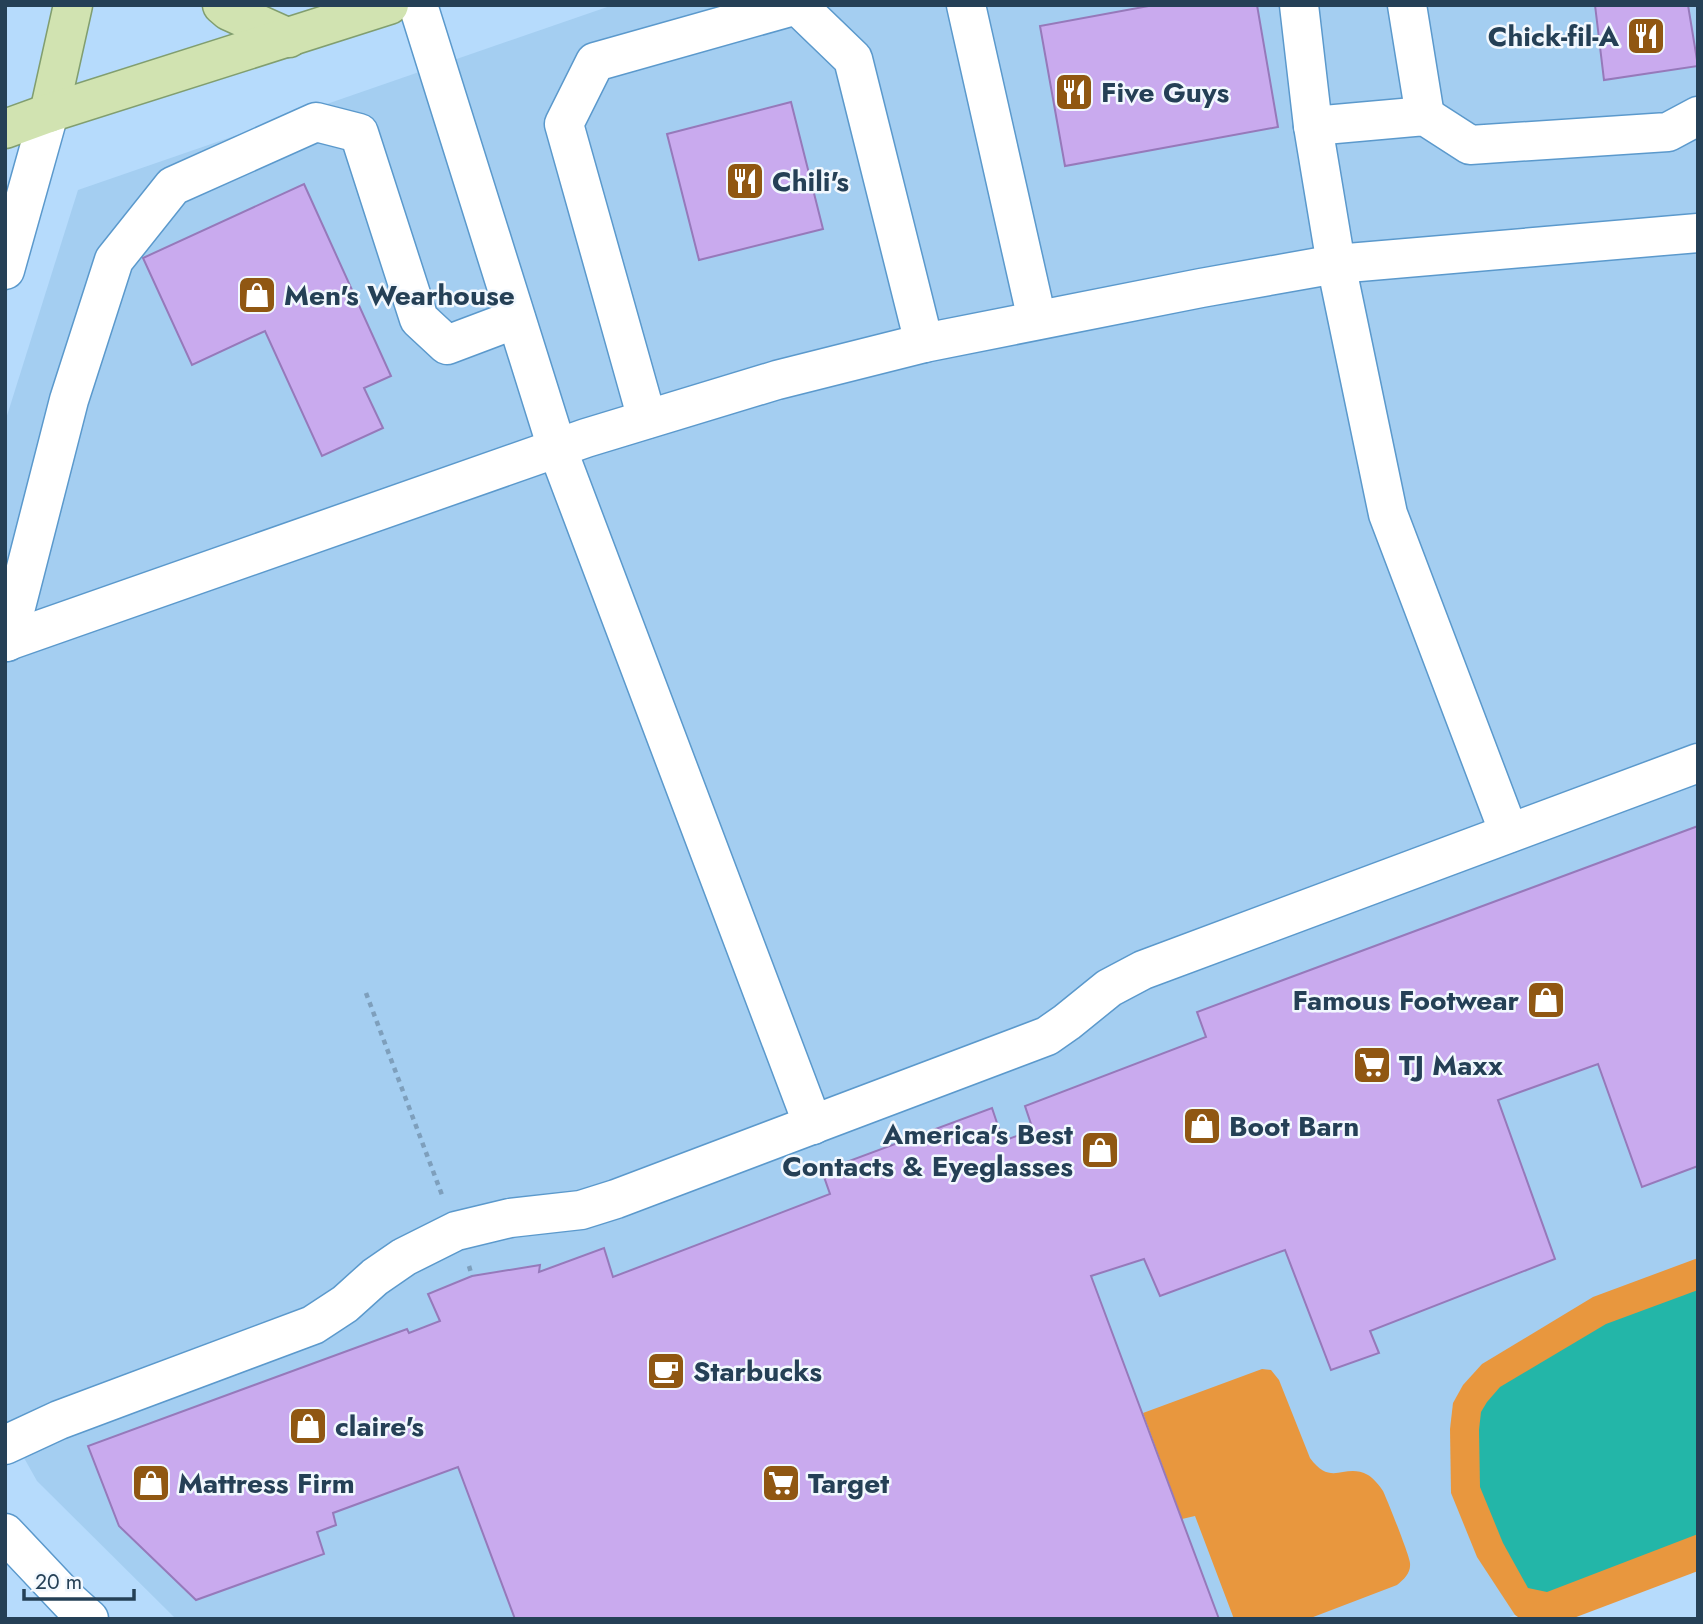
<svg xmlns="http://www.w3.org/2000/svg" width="1703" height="1624" font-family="Jost,sans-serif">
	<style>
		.built { fill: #a4cef1 }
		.green { fill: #e8973e }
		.water { fill: #23b6a8 }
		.building { fill: #c9aaee; stroke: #9679ba; stroke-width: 2 }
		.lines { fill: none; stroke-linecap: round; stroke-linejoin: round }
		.minor-casing { stroke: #5b99cc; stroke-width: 41 }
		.major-casing { stroke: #819e6f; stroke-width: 41 }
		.path { stroke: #7e9fbc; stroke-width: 4.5; stroke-dasharray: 5 5; stroke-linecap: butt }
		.minor { stroke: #fff; stroke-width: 38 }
		.major { stroke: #d1e3b1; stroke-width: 38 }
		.labels { text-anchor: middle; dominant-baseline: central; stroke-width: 5; stroke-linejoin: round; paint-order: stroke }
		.poi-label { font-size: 28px; font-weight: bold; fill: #254056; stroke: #f2f8fe; text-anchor: start }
	</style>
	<rect width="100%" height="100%" fill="#b6dbfc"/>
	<path class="built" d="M613,5H1698V1318L1527,1610L1504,1619H176L37,1481L5,1424V422L78,190Z"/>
	<g class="green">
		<path d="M1698,1258V1571L1571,1619H1521L1515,1615L1477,1557L1451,1493L1450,1429L1453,1403L1463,1385L1482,1364L1593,1297Z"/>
		<path d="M1262,1369L1271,1370L1279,1380L1310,1458C1332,1488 1344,1462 1368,1475C1373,1478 1380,1486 1383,1491C1387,1499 1410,1557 1410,1563C1411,1573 1404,1579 1397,1585L1308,1619H1234L1195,1516L1182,1519L1143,1413Z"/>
	</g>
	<path class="water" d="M1698,1290V1534L1547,1592L1528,1588L1503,1543L1480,1487L1479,1430L1481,1412L1487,1402L1500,1387L1606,1324Z"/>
	<g class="building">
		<path d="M1154,5H1257L1278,127L1065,166L1040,26Z"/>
		<path d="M1595,5H1688L1698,66L1604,80Z"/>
		<path d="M791,102L823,229L699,260L667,134Z"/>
		<path d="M304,184L391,376L364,388L383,428L322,456L265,331L192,365L143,258Z"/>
		<path d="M1698,826V1166L1642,1187L1598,1064L1498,1100L1555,1259L1370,1331L1379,1353L1331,1370L1285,1250L1160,1296L1144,1259L1091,1276L1219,1619H515L458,1467L333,1513L336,1525L317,1532L324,1554L196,1600L119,1526L88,1446L407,1329L409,1333L440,1321L428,1294L472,1276L540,1265L539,1272L604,1248L613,1277L830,1194L822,1171L992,1108L1003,1141L1033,1130L1025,1106L1206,1037L1197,1012Z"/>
	</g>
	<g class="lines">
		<defs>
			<g id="minor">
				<path d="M418,5L557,448L813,1125"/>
				<path d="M797,5L853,59L924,343"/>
				<path d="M966,5L1037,320"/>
				<path d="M1299,5L1313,126L1336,264L1388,514L1509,833"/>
				<path d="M1407,5L1425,116"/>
				<path d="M1313,126L1425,116L1470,145L1668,132L1698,116"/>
				<path d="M5,270L49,113"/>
				<path d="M647,419L564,124L595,62L797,5"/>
				<path d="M5,642L586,438L777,380L924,343L1201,288L1336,264L1698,233"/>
				<path d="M7,642L69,400L114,260L173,186L316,122L359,133L419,319L447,345L516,319"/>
				<path d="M5,1445L59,1420L313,1325L345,1304L375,1277L404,1257L456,1231L510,1218L581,1210L616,1199L1047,1036L1067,1022L1109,988L1143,970L1698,763"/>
				<path d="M5,1533L70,1602L89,1619"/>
			</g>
			<g id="major">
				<path d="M222,5L229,11L289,38"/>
				<path d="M49,113L73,5"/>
				<path d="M5,129L49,113L389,5"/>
			</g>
		</defs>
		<use href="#minor" class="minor-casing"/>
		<use href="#major" class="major-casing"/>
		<g class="path">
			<path d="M366,993L442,1195"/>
			<path d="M469,1266L472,1276"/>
		</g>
		<use href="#minor" class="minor"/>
		<use href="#major" class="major"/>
	</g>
	<defs>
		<symbol id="restaurant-square" viewBox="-11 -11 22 22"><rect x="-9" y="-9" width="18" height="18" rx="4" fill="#905712" stroke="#f2f8fe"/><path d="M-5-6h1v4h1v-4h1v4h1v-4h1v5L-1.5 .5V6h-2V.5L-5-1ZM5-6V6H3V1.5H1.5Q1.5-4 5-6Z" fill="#fff"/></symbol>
		<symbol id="shop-square" viewBox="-11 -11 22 22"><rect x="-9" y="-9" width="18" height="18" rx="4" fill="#905712" stroke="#f2f8fe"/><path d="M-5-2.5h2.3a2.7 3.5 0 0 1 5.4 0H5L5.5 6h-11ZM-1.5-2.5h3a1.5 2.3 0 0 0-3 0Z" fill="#fff"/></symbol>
		<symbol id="supermarket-square" viewBox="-11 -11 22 22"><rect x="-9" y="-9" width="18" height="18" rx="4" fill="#905712" stroke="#f2f8fe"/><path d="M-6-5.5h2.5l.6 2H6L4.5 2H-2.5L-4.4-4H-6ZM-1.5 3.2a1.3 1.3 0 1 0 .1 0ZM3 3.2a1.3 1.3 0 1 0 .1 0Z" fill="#fff"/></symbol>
		<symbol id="cafe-square" viewBox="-11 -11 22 22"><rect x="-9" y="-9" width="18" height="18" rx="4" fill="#905712" stroke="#f2f8fe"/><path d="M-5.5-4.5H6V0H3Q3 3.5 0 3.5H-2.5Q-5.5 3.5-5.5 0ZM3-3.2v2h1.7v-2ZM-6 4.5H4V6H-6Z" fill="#fff"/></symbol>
	</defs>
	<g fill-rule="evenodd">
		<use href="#restaurant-square" x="1624" y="14" width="44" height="44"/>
		<use href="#restaurant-square" x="1052" y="70" width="44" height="44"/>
		<use href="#restaurant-square" x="723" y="159" width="44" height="44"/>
		<use href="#shop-square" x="235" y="273" width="44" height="44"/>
		<use href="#shop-square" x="1524" y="978" width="44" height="44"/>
		<use href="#supermarket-square" x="1350" y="1043" width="44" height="44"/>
		<use href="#shop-square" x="1180" y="1104" width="44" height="44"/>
		<use href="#shop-square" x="1078" y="1128" width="44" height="44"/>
		<use href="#cafe-square" x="644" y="1349" width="44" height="44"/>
		<use href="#shop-square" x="286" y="1404" width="44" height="44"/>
		<use href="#shop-square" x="129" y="1461" width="44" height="44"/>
		<use href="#supermarket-square" x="759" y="1461" width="44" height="44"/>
	</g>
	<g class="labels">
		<g class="poi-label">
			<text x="1619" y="36" text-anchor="end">Chick-fil-A</text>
			<text x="1101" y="92">Five Guys</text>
			<text x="772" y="181">Chili's</text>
			<text x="284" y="295">Men's Wearhouse</text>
			<text x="1519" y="1000" text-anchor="end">Famous Footwear</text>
			<text x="1399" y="1065">TJ Maxx</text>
			<text x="1229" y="1126">Boot Barn</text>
			<text x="1073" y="1134" text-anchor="end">America's Best<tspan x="1073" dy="32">Contacts &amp; Eyeglasses</tspan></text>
			<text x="693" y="1371">Starbucks</text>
			<text x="335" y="1426">claire's</text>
			<text x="178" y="1483">Mattress Firm</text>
			<text x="808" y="1483">Target</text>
		</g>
	</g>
	<rect width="1703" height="1624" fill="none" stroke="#254056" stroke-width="14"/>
	<path d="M24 1589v10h110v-10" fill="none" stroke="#254056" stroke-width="3.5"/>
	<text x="35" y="1589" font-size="21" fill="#254056" stroke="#f2f8fe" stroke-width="5" paint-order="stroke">20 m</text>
</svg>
